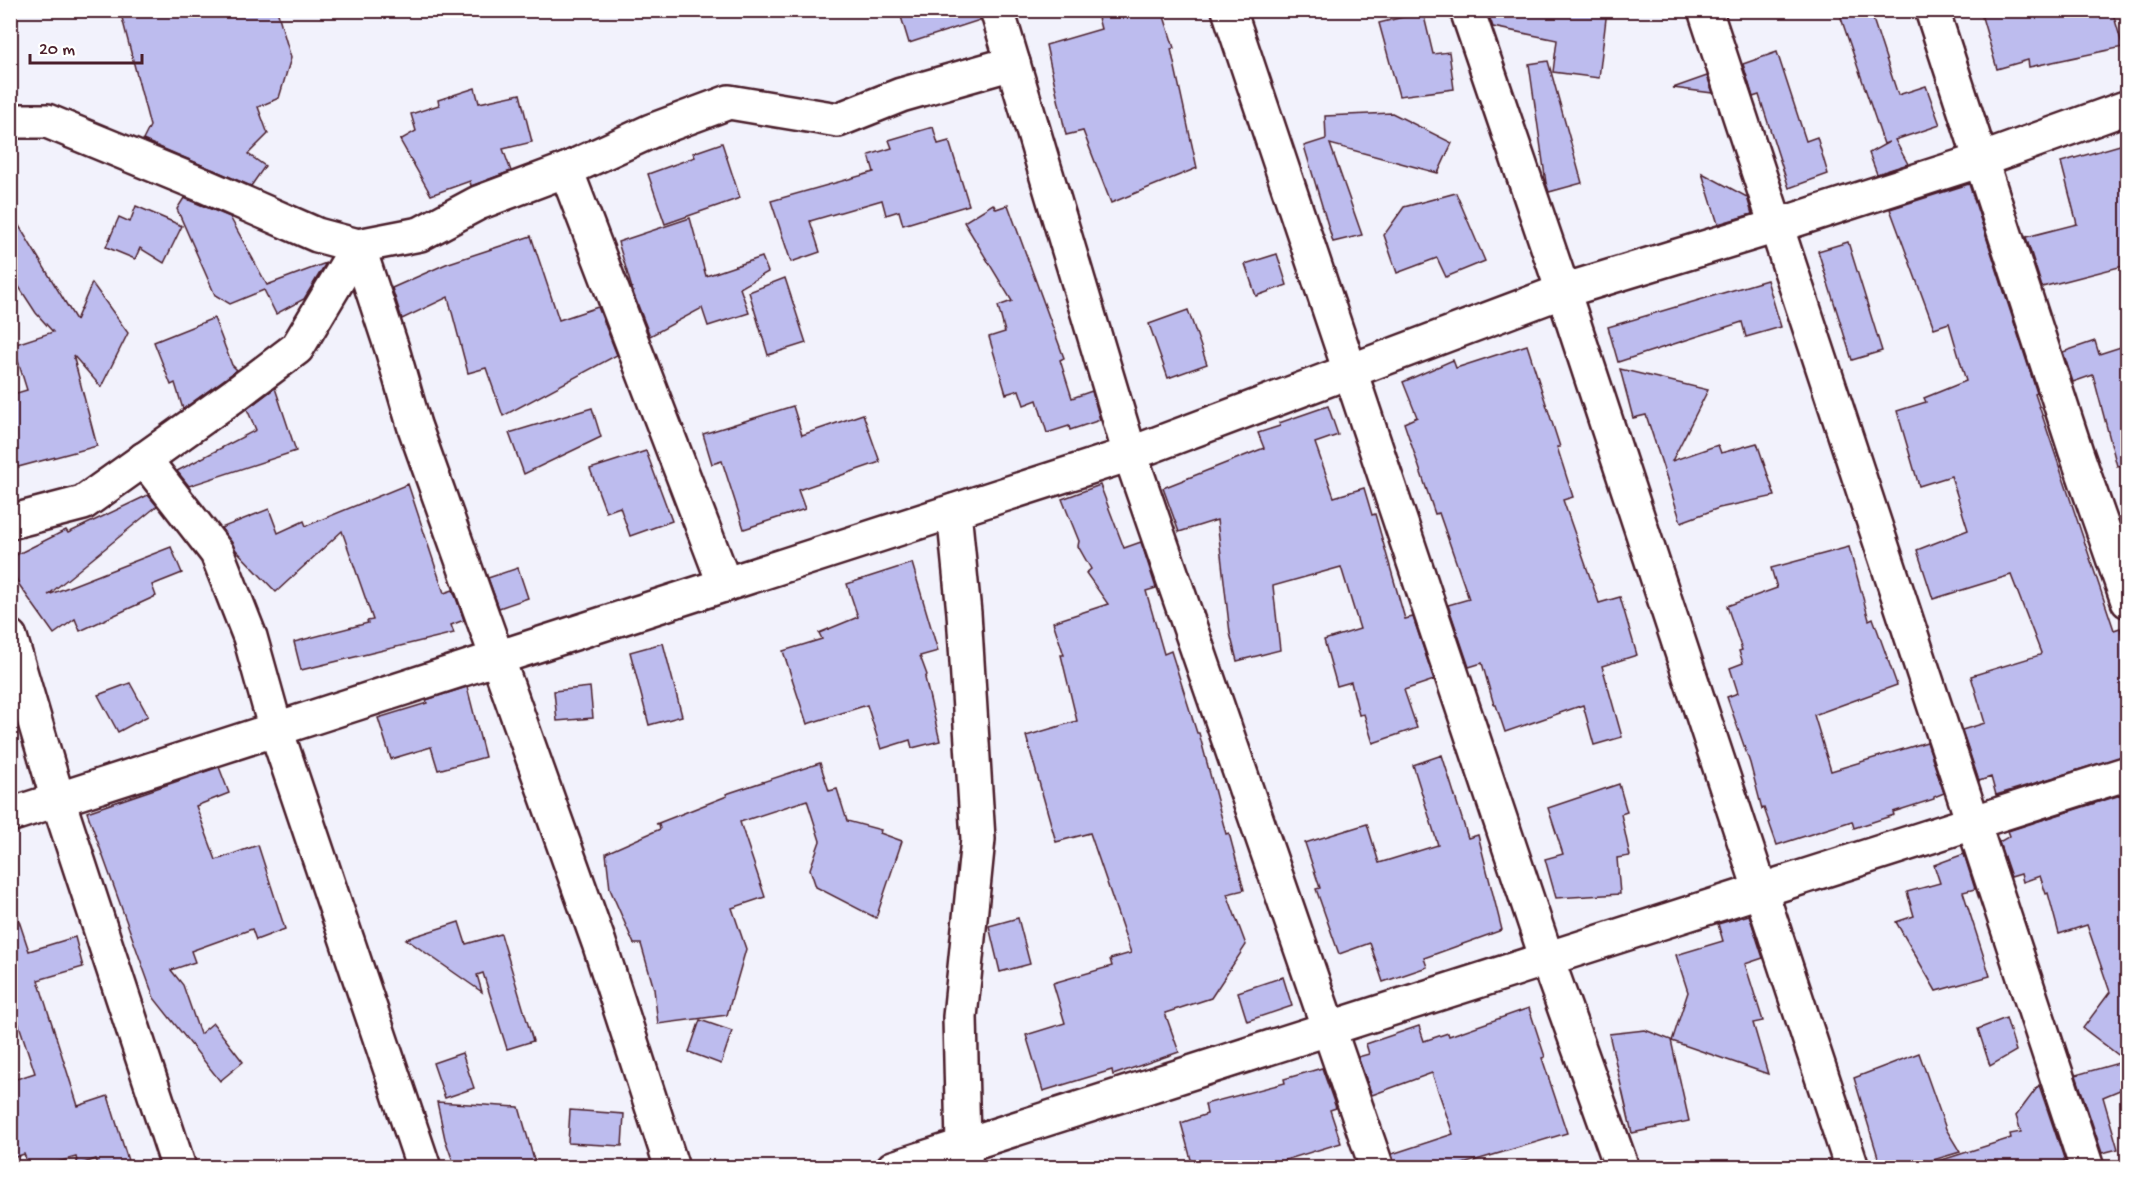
<svg xmlns="http://www.w3.org/2000/svg" width="2138" height="1178" font-family="'Gochi Hand',sans-serif">
	<style>
		.building { fill: #bdbcee; stroke: #4a1f2b; stroke-width: 1.5 }
		.lines { fill: none; stroke-linecap: round; stroke-linejoin: round }
		.minor-casing { stroke: #4a1f2b; stroke-width: 38 }
		.minor { stroke: #fff; stroke-width: 33 }
	</style>
	<rect width="100%" height="100%" fill="#f2f2fc"/>
	<filter id="ink" filterUnits="userSpaceOnUse"><feTurbulence type="fractalNoise" baseFrequency=".0167" numOctaves="2"/><feDisplacementMap in="SourceGraphic" scale="12" xChannelSelector="R" yChannelSelector="G"/><feConvolveMatrix kernelMatrix="1 2 1 2 8 2 1 2 1" color-interpolation-filters="sRGB"/></filter>
	<g filter="url(#ink)">
		<g class="building">
			<path d="M120,10H277L291,58L279,98L258,107L268,134L248,154L265,166L251,186L143,140L150,126Z"/>
			<path d="M899,10H979L980,20L909,43Z"/>
			<path d="M1096,10H1162L1174,48L1171,49L1197,168L1111,203L1083,131L1066,135L1046,45L1101,29Z"/>
			<path d="M1487,10H1607L1599,78L1553,72L1557,40L1493,27Z"/>
			<path d="M1870,10L1898,95L1926,86L1940,125L1895,140L1908,164L1877,174L1869,153L1889,142L1884,144L1841,18Z"/>
			<path d="M1980,10H2112L2123,47L2029,67L2028,60L1997,69Z"/>
			<path d="M1423,12L1433,54L1449,52L1454,89L1399,96L1379,23Z"/>
			<path d="M1777,52L1806,141L1817,137L1828,174L1789,188L1759,95L1753,97L1743,64Z"/>
			<path d="M1548,61L1582,183L1549,192L1546,183L1529,64Z"/>
			<path d="M1707,76L1713,93L1673,88Z"/>
			<path d="M475,88L479,103L520,94L532,142L503,149L511,171L471,186L470,181L431,195L400,140L416,131L411,114L439,105L438,100Z"/>
			<path d="M1392,113L1452,143L1438,173L1330,144L1362,235L1333,242L1304,146L1326,139L1325,116Z"/>
			<path d="M933,127L938,144L949,141L969,205L903,225L899,211L886,215L882,200L810,221L820,252L791,262L771,201L874,172L869,155L892,148L889,140Z"/>
			<path d="M722,143L740,198L665,224L648,174L695,157L693,153Z"/>
			<path d="M2127,143V265L2042,287L2026,237L2077,224L2061,162Z"/>
			<path d="M1702,173L1747,197L1752,214L1718,224Z"/>
			<path d="M1969,184L2037,393L2035,394L2114,630L2120,628L2127,649V755L1996,795L1991,777L1979,781L1962,730L1985,723L1971,676L2040,655L2041,653L2011,575L1933,599L1917,550L1968,530L1951,476L1919,486L1897,411L1926,402L1924,398L1966,381L1949,323L1934,328L1890,209Z"/>
			<path d="M1456,193L1485,261L1446,277L1437,258L1397,273L1384,235L1404,207Z"/>
			<path d="M184,198L230,217L267,285L326,263L304,299L276,314L264,290L230,304L215,295L177,209Z"/>
			<path d="M993,204L996,209L1008,205L1064,358L1060,360L1072,398L1092,391L1100,420L1070,430L1069,426L1047,433L1037,400L1024,405L1019,390L1006,394L989,337L1005,332L998,306L1012,301L964,222Z"/>
			<path d="M136,206L182,226L164,263L140,248L135,259L106,247L119,217L130,222Z"/>
			<path d="M10,211L76,320L92,283L128,333L101,387L73,355L97,446L18,467L10,446V395L27,390L13,345L53,332L36,313L10,273Z"/>
			<path d="M690,218L706,276L762,257L768,272L740,288L749,313L708,326L702,308L650,336L634,295L618,242Z"/>
			<path d="M531,236L559,320L598,307L617,355L503,416L486,368L468,373L448,297L402,319L392,288L446,264Z"/>
			<path d="M1848,242L1882,351L1852,360L1818,251Z"/>
			<path d="M1277,254L1287,285L1256,296L1245,264Z"/>
			<path d="M785,278L806,343L768,355L749,292Z"/>
			<path d="M1767,280L1781,327L1746,337L1742,322L1618,362L1608,327Z"/>
			<path d="M1188,310L1207,364L1168,378L1149,324Z"/>
			<path d="M214,318L232,365L237,370L183,409L175,383L171,385L154,342Z"/>
			<path d="M2095,341L2099,354L2127,345V465L2117,466L2093,375L2073,382L2063,352Z"/>
			<path d="M1527,345L1560,447H1557L1573,497L1563,500L1599,603L1620,597L1637,655L1602,666L1622,737L1594,745L1583,705L1505,732L1496,705H1494L1482,663L1469,667L1448,605L1469,599L1439,513L1435,514L1404,423L1417,417L1403,382L1453,360L1456,368Z"/>
			<path d="M1620,369L1708,390L1672,461L1718,445L1721,453L1757,443L1775,496L1719,508L1681,522L1646,415L1633,418Z"/>
			<path d="M275,388L296,451L189,486L177,471L256,430L247,409Z"/>
			<path d="M793,406L802,435L863,414L880,462L798,490L805,509L744,529L722,461L712,464L703,434Z"/>
			<path d="M1328,406L1338,435L1315,443L1334,497L1364,488L1372,515L1375,514L1405,619L1413,617L1434,680L1404,690L1417,728L1373,743L1364,714L1359,715L1351,682L1337,686L1324,640L1360,629L1341,567L1273,586L1280,650L1237,661L1230,633L1217,520L1179,532L1163,488L1264,448L1258,433L1280,426L1279,423Z"/>
			<path d="M592,408L601,437L524,474L509,433Z"/>
			<path d="M646,451L672,521L630,536L620,507L606,512L590,469Z"/>
			<path d="M408,484L444,593L453,590L464,620L451,625L454,633L301,670L294,642L368,623L367,621L373,620L342,531L276,592L236,550L221,528L269,509L278,533L304,521L306,526Z"/>
			<path d="M1100,485L1124,548L1141,542L1156,588L1146,591L1164,654L1171,651L1197,733H1199L1226,834L1229,833L1244,890L1227,894L1246,945L1211,998L1165,1013L1179,1052L1113,1075L1112,1070L1043,1091L1026,1035L1065,1023L1053,983L1112,966L1110,959L1131,953L1090,833L1056,842L1026,736L1077,721L1061,655H1064L1053,622L1108,604L1086,573L1091,569L1078,546L1079,541L1062,499Z"/>
			<path d="M148,495L157,506L48,595L171,547L182,573L152,585L156,596L80,631L75,619L54,634L20,586L10,566V558L66,530L68,533Z"/>
			<path d="M1849,547L1869,620L1873,618L1897,685L1814,715L1831,771L1927,742L1944,793L1934,797V799L1893,812L1894,815L1854,828L1852,821L1777,845L1764,808L1762,809L1750,763L1727,697L1738,693L1730,668L1743,663L1739,651L1742,650L1727,606L1777,588L1771,568Z"/>
			<path d="M912,563L938,651L920,656L927,675L925,678L940,741L912,748L910,740L881,749L867,705L807,724L783,651L822,639L819,633L858,617L847,584Z"/>
			<path d="M518,568L528,598L499,608L488,578Z"/>
			<path d="M663,643L682,716L649,725L630,652Z"/>
			<path d="M130,683L148,716L118,732L98,695Z"/>
			<path d="M467,687L485,757L438,770L431,747L391,759L378,718L427,703L426,700Z"/>
			<path d="M590,687L593,718L557,721L554,691Z"/>
			<path d="M1442,755L1468,838L1478,835L1502,930L1424,958L1427,967L1383,982L1370,943L1339,954L1316,889L1320,888L1305,843L1367,824L1379,863L1438,845L1413,765Z"/>
			<path d="M820,763L829,791L837,789L847,821L881,830L880,833L902,841L876,918L816,887L810,869L820,841L807,800L740,822L765,897L732,908L746,949L727,1015L658,1024L654,989L641,944H634L610,889L606,853L660,829L659,824H656L727,796L726,794Z"/>
			<path d="M219,767L229,793L196,806L216,860L258,845L285,929L256,940L252,929L191,951L195,962L171,970L183,985L200,1034L213,1023L243,1062L220,1081L154,998L87,812Z"/>
			<path d="M1619,784L1627,812L1621,814L1630,856L1617,858L1620,894L1556,898L1545,859L1563,854L1548,808Z"/>
			<path d="M2127,793V1087L2103,1097L2118,1149L2102,1153L2076,1075L2126,1061L2083,1028L2110,992L2087,925L2059,934L2048,893L2046,894L2040,876L2023,882L2021,874L2011,877L1999,842L2010,836L2008,831Z"/>
			<path d="M1964,854L1975,889L1963,892L1990,976L1936,991L1896,922L1914,916L1907,892L1940,883L1934,865Z"/>
			<path d="M17,915L29,951L75,937L83,967L38,980L78,1106L108,1096L130,1167H99L96,1159L78,1165L76,1157L40,1167H29L24,1154L10,1159V1081L35,1073L10,998V916Z"/>
			<path d="M1749,915L1763,958L1745,964L1763,1021L1753,1023L1768,1074L1672,1041L1688,992L1676,955L1723,941L1718,924Z"/>
			<path d="M1018,918L1030,964L1000,972L989,926Z"/>
			<path d="M459,922L466,944L501,934L533,1041L507,1049L483,973L477,975L482,992L406,939Z"/>
			<path d="M1283,977L1292,1006L1247,1021L1238,992Z"/>
			<path d="M1529,1008L1545,1057L1542,1058L1567,1133L1453,1167H1395L1392,1154L1453,1134L1432,1073L1372,1095L1358,1057L1369,1054L1366,1044L1419,1026L1424,1041L1448,1033L1449,1036Z"/>
			<path d="M2006,1018L2016,1051L1990,1066L1978,1029Z"/>
			<path d="M700,1020L732,1031L721,1064L689,1052Z"/>
			<path d="M1645,1030L1671,1040L1689,1121L1632,1133L1609,1034Z"/>
			<path d="M462,1053L474,1088L445,1098L433,1063Z"/>
			<path d="M1919,1053L1946,1129L1960,1152L1910,1167H1881L1854,1078Z"/>
			<path d="M1322,1068L1336,1108L1330,1110L1341,1143L1262,1167H1193L1181,1123L1207,1114L1205,1104L1285,1083L1284,1079Z"/>
			<path d="M2039,1085L2065,1161L2039,1167H1940L1939,1161L2011,1138L2010,1134L2021,1132L2016,1116Z"/>
			<path d="M437,1102L519,1107L536,1167H455L445,1139Z"/>
			<path d="M570,1110L624,1114L622,1146L568,1143Z"/>
		</g>
		<g class="lines">
			<defs>
				<g id="minor">
					<path d="M997,10L1130,454L1377,1168"/>
					<path d="M1229,10L1547,959L1622,1168"/>
					<path d="M1467,10L1563,291L1852,1168"/>
					<path d="M1705,10L2087,1168"/>
					<path d="M1932,10L2076,452L2128,601"/>
					<path d="M10,121H47L205,186L317,235L358,246L392,349L414,425L599,943L672,1168"/>
					<path d="M566,170L725,585"/>
					<path d="M144,459L217,553L250,637L276,730L424,1168"/>
					<path d="M954,511L964,613L978,839L960,1017L963,1145L966,1166"/>
					<path d="M10,522L83,503L236,394L297,348L358,246L420,234L478,203L566,170L651,131L729,102L838,120L901,95L1013,63"/>
					<path d="M10,637L58,800L179,1168"/>
					<path d="M10,815L1130,454L1563,291L1776,226L1981,160L2128,107"/>
					<path d="M893,1168L2128,773"/>
				</g>
			</defs>
			<use href="#minor" class="minor-casing"/>
			<use href="#minor" class="minor"/>
		</g>
	</g>
	<rect width="2138" height="1178" fill="none" stroke="#fff" stroke-width="36"/>
	<rect x="18" y="18" width="2102" height="1142" fill="none" stroke="#4a1f2b" stroke-width="2" filter="url(#ink)"/>
	<path d="M30 54v9h112v-9" fill="none" stroke="#4a1f2b" stroke-width="3"/>
	<text x="39" y="54" font-size="18" fill="#4a1f2b" stroke="#ffffff" stroke-width="4.5" paint-order="stroke">20 m</text>
</svg>
